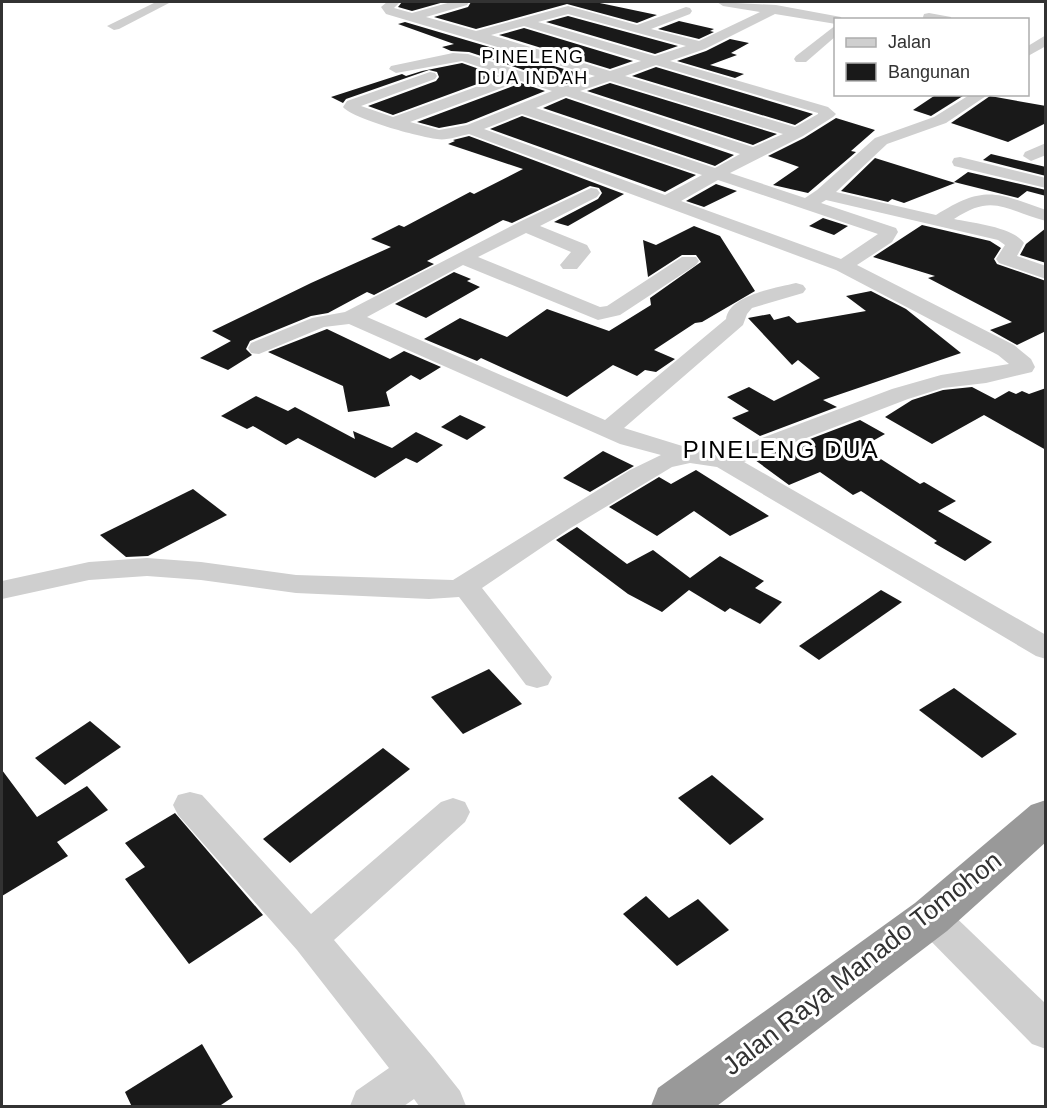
<svg xmlns="http://www.w3.org/2000/svg" width="1047" height="1108" font-family="Arial,sans-serif">
	<style>
		.building { fill: #191919 }
		.lines { fill: none; stroke-linecap: round; stroke-linejoin: round }
		.street { fill: #cfcfcf; fill-rule: evenodd }
		.highway { fill: #999; fill-rule: evenodd }
		.labels { text-anchor: middle; dominant-baseline: central; stroke-width: 6; stroke-linejoin: round; paint-order: stroke }
		.far-neighbourhood-label { font-size: 18px; letter-spacing: 1.5px; fill: #000; stroke: #fff }
		.quarter-label { font-size: 24px; letter-spacing: 1.5px; fill: #000; stroke: #fff }
		.near-street-label { font-size: 26px; fill: #323232; stroke: #fff }
	</style>
	<rect width="100%" height="100%" fill="#fff"/>
	<g class="building">
		<path d="M402,2H444L412,11L398,7Z"/>
		<path d="M471,2H595L657,15L637,23L567,4L476,29L434,17L468,7Z"/>
		<path d="M568,16L678,46L655,54L546,22Z"/>
		<path d="M679,21L714,29L710,31L714,32L699,39L658,29Z"/>
		<path d="M405,22L588,76L566,84L469,52L451,51L442,47L454,44L398,24Z"/>
		<path d="M524,28L633,61L610,69L499,35Z"/>
		<path d="M730,39L749,43L731,53L737,55L710,65L744,74L735,78L677,61L706,51Z"/>
		<path d="M462,63L499,76L393,115L368,106L436,81L439,77L437,72L429,70L346,99L343,103L331,97L402,74L406,76L422,71Z"/>
		<path d="M656,67L813,114L795,125L632,76Z"/>
		<path d="M521,83L545,91L466,123L439,128L417,122Z"/>
		<path d="M610,83L777,134L753,145L587,91Z"/>
		<path d="M937,94H966L931,116L913,110Z"/>
		<path d="M990,96L1046,106V123L1008,142L951,123Z"/>
		<path d="M566,98L734,155L715,166L543,108Z"/>
		<path d="M522,116L696,175L665,192L490,129Z"/>
		<path d="M836,118L875,130L851,151L856,152L808,193L773,185L799,167L768,156L804,138Z"/>
		<path d="M469,136L624,194L568,226L554,222L598,199L602,193L599,188L590,186L512,223L503,220L427,261L434,264L374,295L367,292L328,313L311,316L250,341L246,349L252,355L228,370L200,358L231,341L212,331L311,283L391,247L371,239L399,225L404,227L470,192L474,194L523,169L448,144L455,141L453,140Z"/>
		<path d="M991,154L1046,167V176L983,160Z"/>
		<path d="M875,158L955,183L904,203L892,199L888,202L841,191Z"/>
		<path d="M968,172L1046,190V196L1027,191L1018,198L954,182Z"/>
		<path d="M716,184L737,191L704,207L686,201Z"/>
		<path d="M823,218L848,226L834,235L809,226Z"/>
		<path d="M922,225L990,241L1001,248L994,259L997,264L1046,281V331L1017,345L990,330L1012,322L928,278L935,276L873,257Z"/>
		<path d="M694,226L720,236L755,291L702,322L695,323L654,350L675,359L656,372L645,370L637,376L613,365L567,397L481,358L477,361L424,339L460,318L507,337L547,309L609,331L651,305L650,298L701,262L696,255H682L648,277L643,240L656,245Z"/>
		<path d="M1046,228V263L1020,255L1026,244Z"/>
		<path d="M454,272L471,279L467,281L480,287L426,318L395,304Z"/>
		<path d="M871,291L906,309L961,353L823,400L837,407L760,436L732,418L749,411L727,397L749,387L774,401L820,378L798,360L792,365L748,318L770,314L774,320L789,316L797,323L866,311L846,296Z"/>
		<path d="M327,329L390,359L404,351L441,367L420,380L411,375L386,392L390,406L348,412L343,386L268,352Z"/>
		<path d="M972,387L995,399L1009,391L1016,394L1022,391L1029,394L1046,388V450L984,415L932,444L885,417L912,400L943,390Z"/>
		<path d="M256,396L288,411L295,407L355,439L353,431L392,448L416,432L443,445L417,463L406,458L375,478L298,438L286,445L253,426L247,429L221,416Z"/>
		<path d="M460,415L486,427L467,440L441,427Z"/>
		<path d="M860,420L885,434L862,447L920,484L924,482L956,501L938,511L992,542L965,561L934,543L937,541L861,491L853,495L820,472L789,485L755,460Z"/>
		<path d="M603,451L634,466L590,492L563,478Z"/>
		<path d="M696,470L769,516L730,536L694,511L657,536L609,507L659,477L671,484Z"/>
		<path d="M193,489L227,515L148,556L126,557L100,535Z"/>
		<path d="M577,527L627,564L653,550L690,578L720,556L764,581L755,588L782,602L760,624L730,608L725,612L689,590L662,612L628,594L556,540Z"/>
		<path d="M881,590L902,602L819,660L799,646Z"/>
		<path d="M489,669L522,704L463,734L431,697Z"/>
		<path d="M954,688L1017,734L982,758L919,710Z"/>
		<path d="M90,721L121,747L65,785L35,758Z"/>
		<path d="M383,748L410,769L290,863L263,839Z"/>
		<path d="M2,770L37,817L87,786L108,810L57,842L68,856L2,896Z"/>
		<path d="M712,775L764,819L730,845L678,798Z"/>
		<path d="M175,813L263,915L189,964L125,879L145,867L125,843Z"/>
		<path d="M646,896L669,918L698,899L729,930L677,966L623,914Z"/>
		<path d="M202,1044L233,1097L218,1107H132L125,1092Z"/>
	</g>
	<g class="lines">
		<g class="street">
			<path d="M156,2H171L119,29L114,30L107,26Z"/>
			<path d="M387,2H400L394,8L412,13L451,2H469L467,5L426,17L476,31L568,6L637,25L686,7L690,8L692,11L690,14L651,29L699,41L760,12L723,6L717,2L776,5L841,17L842,20H836V24L775,14L705,49L670,61L828,107L836,114L833,117L803,136L730,173L805,198L817,190L875,138L934,117L971,94H989L946,123L887,144L836,192L936,215C984,185 995,192 1046,210V221C1006,211 994,192 954,219C973,223 1013,227 1024,243L1017,256L1046,266V279L999,263L996,259L1005,245L998,240L826,200L821,203L896,228L898,232L892,242L857,265L1014,345L1031,359L1035,367L1032,372L986,383L943,388L908,399L744,462L1046,635V659L1036,656L717,467L690,463L672,467L569,529L482,588L552,677L548,685L537,688L526,685L459,597L429,599L296,593L201,580L147,576L89,580L2,599V581L89,562L147,558L201,562L296,575L453,580L630,470L661,455L620,444L349,324L324,327L259,354L251,353L248,348L251,343L312,318L345,312L519,222L591,188L597,189L600,193L597,197L540,226L587,245L591,252L577,269H563L560,265L571,252L526,233L478,257L600,307L607,306L682,257H696L699,261L696,265L620,315L598,320L463,265L367,317L605,420L726,319C729,295 775,288 796,283L803,285L806,289L803,293L752,308L747,314L743,325L624,428L692,449L722,453L892,389L941,375L1009,364L998,355L836,270L469,134C459,136 446,141 437,139C419,137 353,119 343,107L347,101L430,72L435,73L437,76L435,79L361,106L393,117L506,76L462,61L396,73L389,69L391,66L453,53L468,54L566,86L595,76L386,14L381,7ZM568,14L686,46L655,56L538,22ZM524,26L641,61L610,71L491,35ZM656,65L818,113V114L795,127L625,76ZM521,81L552,91L467,125L439,130L410,122ZM610,81L783,134L753,147L580,91ZM566,96L740,154L715,168L536,108ZM522,114L702,175L665,195L484,129ZM718,180L878,234L841,259L681,201Z"/>
			<path d="M929,13L951,17L952,20H924L923,17L924,14Z"/>
			<path d="M836,25V36L806,62H796L794,59L796,56Z"/>
			<path d="M1046,35V46L1028,56V46Z"/>
			<path d="M1046,143V155L1031,161L1023,156L1025,152Z"/>
			<path d="M960,157L1046,178V188L954,166L952,162L954,158Z"/>
			<path d="M190,792L202,795L311,914L441,802L453,798L465,802L470,812L465,822L334,940L433,1057L460,1091L466,1106H419L414,1099L404,1106H350L356,1091L389,1068L297,950L178,815L173,805L178,795Z"/>
			<path d="M931,901L944,906L1046,1004V1049L1032,1044L918,928L913,917L918,906Z"/>
		</g>
		<path class="highway" d="M1046,800V842L947,931L717,1106H651L658,1088L915,903L1031,805Z"/>
	</g>
	<g class="labels">
		<g class="far-neighbourhood-label">
			<text x="533" y="57">PINELENG<tspan x="533" dy="21">DUA INDAH</tspan></text>
		</g>
		<g class="quarter-label">
			<text x="781" y="449">PINELENG DUA</text>
		</g>
		<g class="near-street-label">
			<text transform="translate(862 963) rotate(-38)">Jalan Raya Manado Tomohon</text>
		</g>
	</g>
	<rect width="1047" height="1108" fill="none" stroke="#323232" stroke-width="6"/>
	<rect x="834" y="18" width="195" height="78" fill="#ffffff" stroke="#adadad" stroke-width="1.5"/>
	<rect x="846" y="38" width="30" height="9" fill="#cfcfcf" stroke="#adadad" stroke-width="1.5"/>
	<text x="888" y="48" font-size="18" fill="#323232">Jalan</text>
	<rect x="846" y="63" width="30" height="18" fill="#191919" stroke="#adadad" stroke-width="1.5"/>
	<text x="888" y="78" font-size="18" fill="#323232">Bangunan</text>
</svg>
